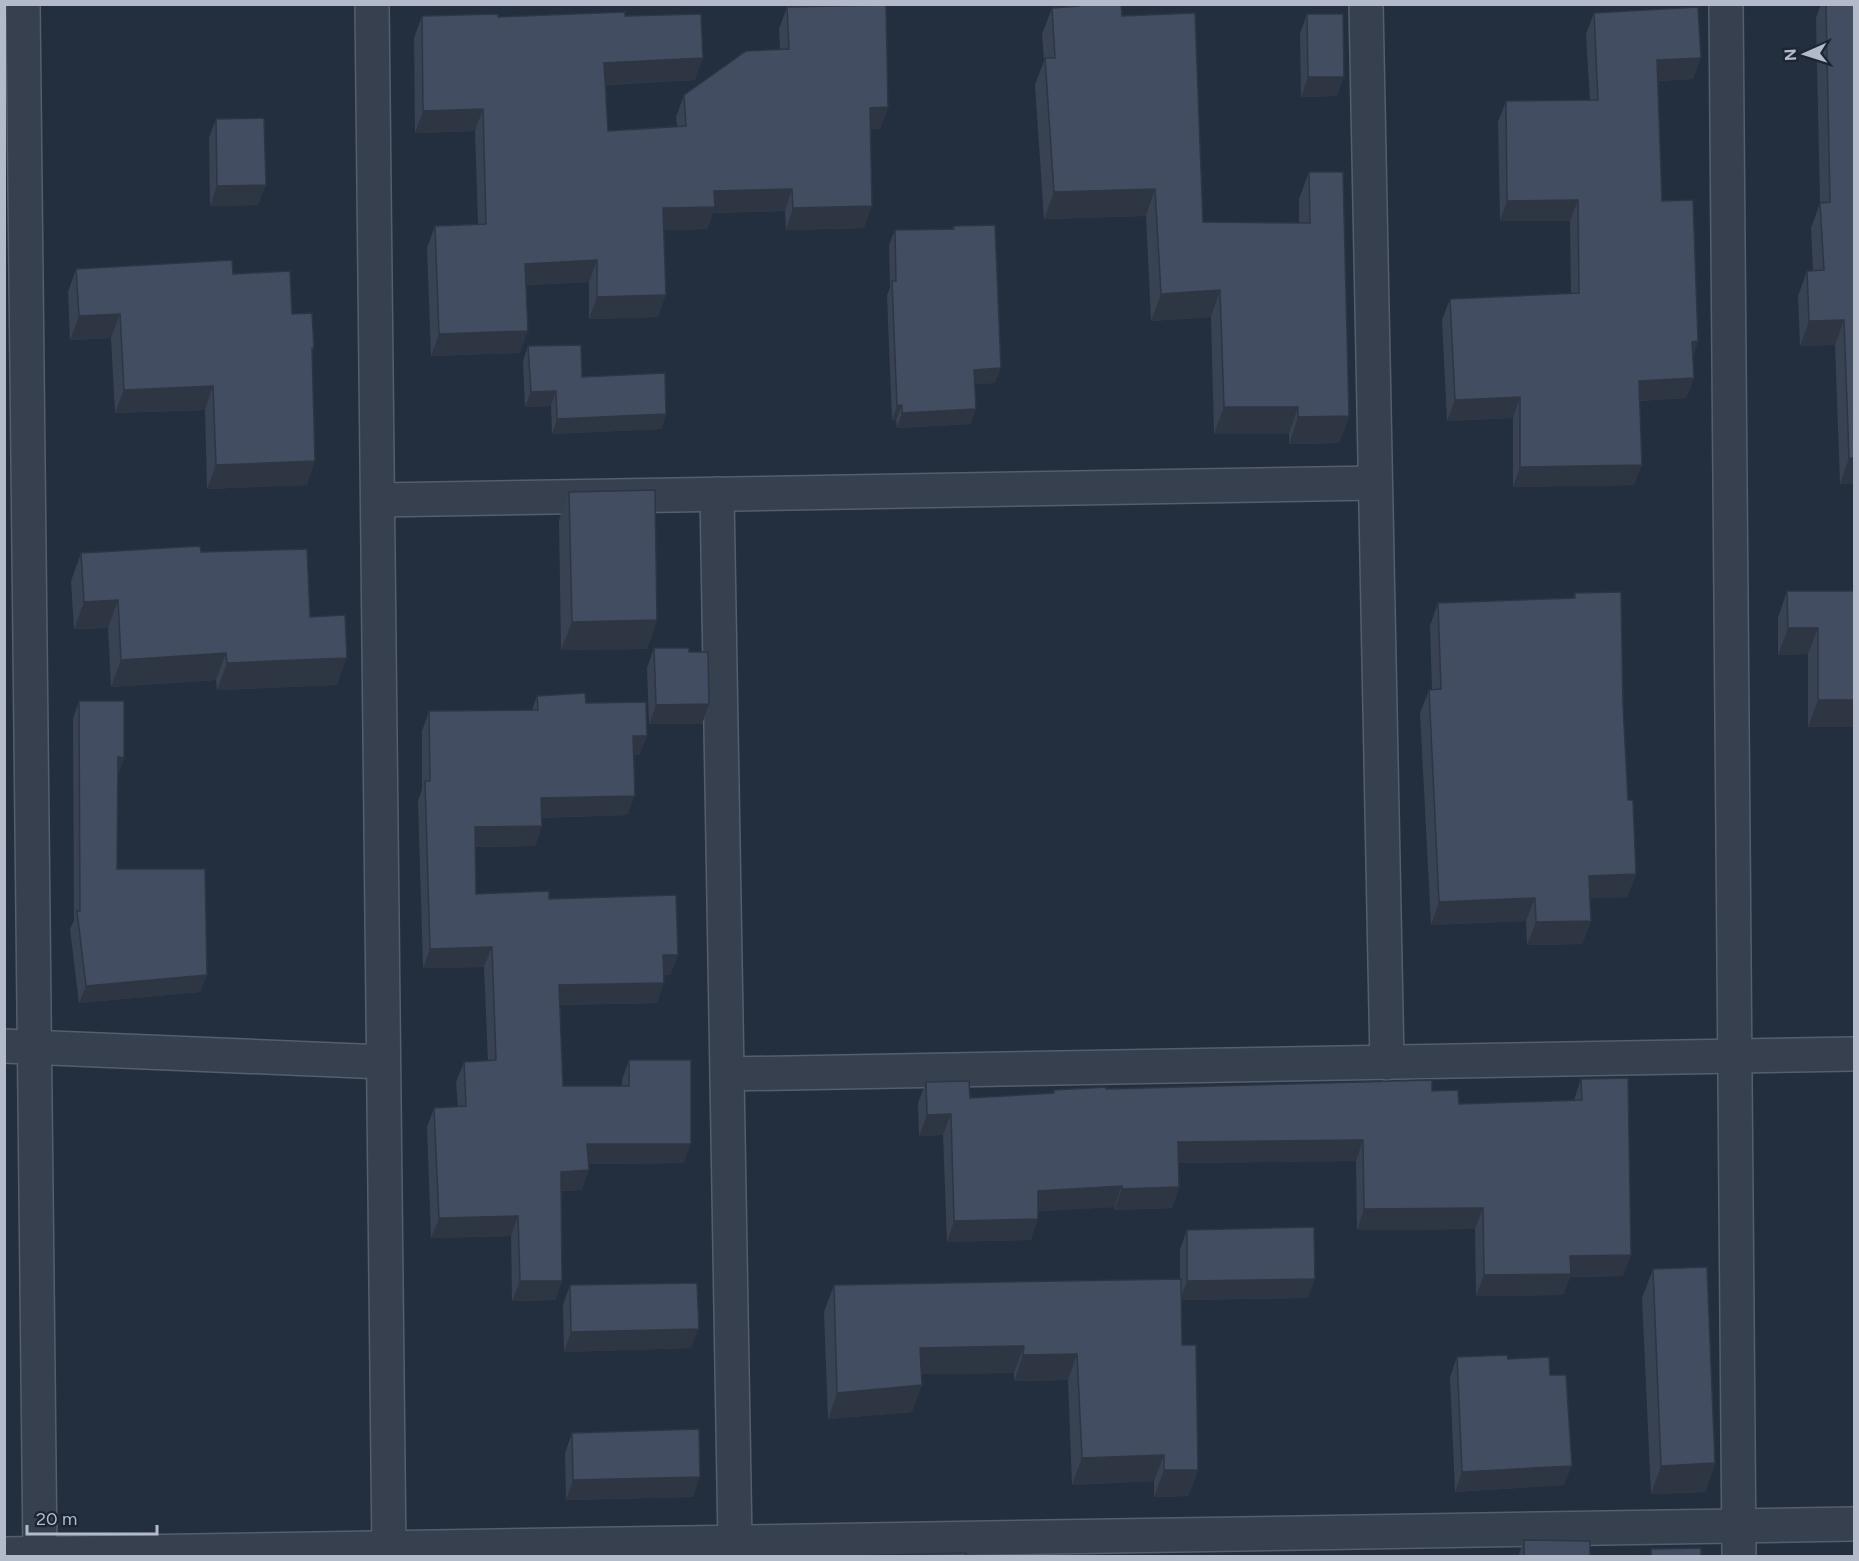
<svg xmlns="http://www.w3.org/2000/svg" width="1859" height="1561" font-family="Figtree,sans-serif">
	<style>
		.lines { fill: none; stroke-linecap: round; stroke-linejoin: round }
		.street-casing { stroke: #555e6d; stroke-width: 36 }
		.street { stroke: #37404f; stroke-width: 33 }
		.wall { fill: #394253 }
		.shaded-wall { fill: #2e3644 }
		.building { fill: #424d61; stroke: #2e3644; stroke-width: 1.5 }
	</style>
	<rect width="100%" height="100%" fill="#232e3f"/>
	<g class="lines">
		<defs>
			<g id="street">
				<path d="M23,4L40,1556"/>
				<path d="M372,4L389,1556"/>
				<path d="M1366,4L1387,1063"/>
				<path d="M1726,4L1739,1556"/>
				<path d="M717,494L735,1543"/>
				<path d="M378,500L1375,483"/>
				<path d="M4,1046L383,1062"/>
				<path d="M727,1074L1854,1054"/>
				<path d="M4,1554L1854,1524"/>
			</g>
		</defs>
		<use href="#street" class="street-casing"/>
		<use href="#street" class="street"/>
	</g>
	<g class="wall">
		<path d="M1078,4H1121L1122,16L1203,222L1299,223V199L1309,172L1349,416L1339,443L1289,444V434H1214L1211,317L1151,321L1146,216L1044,219L1035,85L1044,61L1042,34L1052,8L1077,7Z"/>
		<path d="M1821,4H1854V483L1840,484L1835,345L1800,346L1798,296L1807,271L1813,270L1811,228L1820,203L1816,18Z"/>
		<path d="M787,7L888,107L880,129H871L864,228L786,230L785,211L713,213L707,229L664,230L658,317L589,319V282L526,285L520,353L431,356L427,248L435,226L478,224L475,131L415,133L414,38L422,16L498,17L625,16L695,80L606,85L608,131L677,126L676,117L684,95L780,49L779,29Z"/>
		<path d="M1594,13L1693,79L1658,81L1662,201L1698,341L1693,357L1694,378L1686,398L1639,401L1634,485L1513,487V418L1447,421L1442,320L1450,299L1571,294L1570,221H1500L1498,122L1506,101L1590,100L1586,34Z"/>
		<path d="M1307,14L1337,96L1301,97L1300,34Z"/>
		<path d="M216,119L258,205L210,206L209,138Z"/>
		<path d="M953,226L995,383L975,384L971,424L897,428L896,420H892L887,296L890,287L889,245L895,230L952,229Z"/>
		<path d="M76,269L233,274L292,314L314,348L312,353L307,485L207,489L205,410L115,413L111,338L70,340L68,292Z"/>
		<path d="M528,346L582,377L666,414L661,429L552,434L551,406L525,407L523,361Z"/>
		<path d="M569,492L657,620L647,649L561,650L559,520Z"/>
		<path d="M201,552L310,617L337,685L217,690L216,680L111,687L108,628L74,629L71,581L81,553Z"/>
		<path d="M1787,591H1854V727H1808V654L1778,655V618Z"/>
		<path d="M1575,593L1623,705L1628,800L1636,874L1627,897L1590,898L1591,921L1582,944L1527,945L1526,921L1431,925L1420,713L1429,690H1432L1430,626L1438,603L1573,598Z"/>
		<path d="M654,648L689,652L709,704L702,724H649L647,668Z"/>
		<path d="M537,696L586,703L647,736L639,755H634L627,815L542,818V826L535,846L475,847L476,894L549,899L678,955L670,975H664L657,1003L560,1005L563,1086H622V1080L629,1060L684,1163L588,1164L582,1190L561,1191L562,1281L555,1300L512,1301L511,1236L431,1238L427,1127L434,1108L458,1107L456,1082L464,1062L488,1061L484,967L423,968L418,801L422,789V731L429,711L532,710Z"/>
		<path d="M79,701L124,758L118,774L117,869L200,992L79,1003L70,929L74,920L73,719Z"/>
		<path d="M1581,1079L1623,1276L1570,1277L1563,1295L1476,1296L1475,1229L1357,1230L1356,1161L1179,1163V1187L1172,1208L1114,1210V1207L1038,1211L1031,1240L947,1242L943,1135L919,1136L918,1103L926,1082L970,1098L1053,1093L1054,1090L1432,1091L1459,1104L1574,1100Z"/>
		<path d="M1187,1230L1308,1298L1181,1300L1182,1345L1198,1470L1188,1496L1154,1497V1481L1072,1485L1068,1380L1014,1381V1373L921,1374L912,1412L828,1419L824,1312L834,1285L1180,1279V1249Z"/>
		<path d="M1653,1269L1715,1463L1705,1492L1651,1494L1642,1298Z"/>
		<path d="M570,1285L691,1348L564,1352L563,1305Z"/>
		<path d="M1457,1357L1508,1359L1550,1375L1564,1485L1455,1492L1450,1377Z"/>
		<path d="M572,1433L693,1497L566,1500L565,1453Z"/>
		<path d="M1524,1540L1590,1557H1518Z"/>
	</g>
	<g class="shaded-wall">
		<path d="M703,58L695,80L596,85L604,63Z"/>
		<path d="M1701,58L1693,79L1650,81L1657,60Z"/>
		<path d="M1308,77H1344L1337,96L1301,97Z"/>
		<path d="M888,107L880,129L862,130L870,108Z"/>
		<path d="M483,109L475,131L415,133L423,111Z"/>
		<path d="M266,185L258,205L210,206L217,186Z"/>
		<path d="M792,189L785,211L713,213L707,229L655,230L663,208L714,191Z"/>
		<path d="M1155,189L1146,216L1044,219L1054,192Z"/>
		<path d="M1578,200L1570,221H1500L1507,201Z"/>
		<path d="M872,206L864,228L786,230L793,208Z"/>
		<path d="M597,260L589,282L517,286L525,264Z"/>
		<path d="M1220,290L1211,317L1151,321L1161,294Z"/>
		<path d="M666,295L658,317L589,319L597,297Z"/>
		<path d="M120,314L111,338L70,340L79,316Z"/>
		<path d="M1844,320L1835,345L1800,346L1809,321Z"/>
		<path d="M528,331L520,353L431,356L439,334Z"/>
		<path d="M1698,341L1691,362L1692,342Z"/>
		<path d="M1001,368L995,383L969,384L974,370Z"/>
		<path d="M1694,378L1686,398L1631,401L1639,381Z"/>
		<path d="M213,386L205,410L115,413L124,390Z"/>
		<path d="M556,391L551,406L525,407L531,392Z"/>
		<path d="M1520,397L1513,418L1447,421L1455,400Z"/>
		<path d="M902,405L896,420H892L897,406Z"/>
		<path d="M1224,407H1298L1289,434H1214Z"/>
		<path d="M976,409L971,424L897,428L902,413Z"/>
		<path d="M666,414L661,429L552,434L557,419Z"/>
		<path d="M1349,416L1339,443L1289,444L1298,417Z"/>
		<path d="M1849,458H1854V483L1840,484Z"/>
		<path d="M315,461L307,485L207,489L216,465Z"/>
		<path d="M1642,465L1634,485L1513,487L1520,467Z"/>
		<path d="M118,600L108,628L74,629L84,602Z"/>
		<path d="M657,620L647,649L561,650L572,622Z"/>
		<path d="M1788,628H1818L1808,654L1778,655Z"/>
		<path d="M226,653L216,680L111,687L121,660Z"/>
		<path d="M347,658L337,685L217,690L227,663Z"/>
		<path d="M1818,700H1854V727H1808Z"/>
		<path d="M709,704L702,724H649L656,705Z"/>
		<path d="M633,736H647L639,755H626Z"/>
		<path d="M118,757L124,758L118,776Z"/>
		<path d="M635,796L627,815L534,818L541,798Z"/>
		<path d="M542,826L535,846L468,847L475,827Z"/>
		<path d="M1636,874L1627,897L1581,899L1589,876Z"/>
		<path d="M1535,898L1526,921L1431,925L1439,902Z"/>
		<path d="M1591,921L1582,944L1527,945L1536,922Z"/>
		<path d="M492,947L484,967L423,968L430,949Z"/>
		<path d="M663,955H678L670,975H656Z"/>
		<path d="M207,975L200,992L79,1003L86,986Z"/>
		<path d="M664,983L657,1003L552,1005L559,985Z"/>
		<path d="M951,1114L943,1135L919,1136L927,1115Z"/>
		<path d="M1363,1140L1356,1161L1171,1163L1178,1142Z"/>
		<path d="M587,1144H691L684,1163L580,1164Z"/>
		<path d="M589,1170L582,1190L554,1191L561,1172Z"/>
		<path d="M1122,1186L1114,1207L1030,1212L1038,1191Z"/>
		<path d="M1179,1187L1172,1208L1114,1210L1122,1189Z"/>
		<path d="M1483,1208L1475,1229L1357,1230L1364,1209Z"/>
		<path d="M518,1216L511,1236L431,1238L439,1218Z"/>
		<path d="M1038,1219L1031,1240L947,1242L954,1221Z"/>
		<path d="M1631,1255L1623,1276L1570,1277L1563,1295L1476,1296L1484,1275L1570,1256Z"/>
		<path d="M1315,1279L1308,1298L1180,1300L1187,1281Z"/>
		<path d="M520,1281H562L555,1300L512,1301Z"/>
		<path d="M699,1329L691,1348L564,1352L571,1332Z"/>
		<path d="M1024,1346L1014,1373L911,1374L920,1348Z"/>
		<path d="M1077,1354L1068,1380L1014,1381L1023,1355Z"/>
		<path d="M922,1385L912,1412L828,1419L837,1393Z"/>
		<path d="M1164,1455L1154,1481L1072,1485L1082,1458Z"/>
		<path d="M1715,1463L1705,1492L1651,1494L1661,1466Z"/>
		<path d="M1572,1466L1564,1485L1455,1492L1462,1472Z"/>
		<path d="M1164,1470H1198L1188,1496L1154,1497Z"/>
		<path d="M700,1477L693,1497L566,1500L573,1480Z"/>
	</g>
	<g class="building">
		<path d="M1079,4H1121L1122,16L1195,13L1203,222L1310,223L1309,172H1343L1349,416L1298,417V407H1224L1220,290L1161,294L1155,189L1054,192L1045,58H1055L1052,8L1079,6Z"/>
		<path d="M1826,4H1854V458H1849L1844,320L1809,321L1807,271L1824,270L1820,203L1830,202Z"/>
		<path d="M886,5L888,107L870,108L872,206L793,208L792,189L714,191L715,207L663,208L666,295L597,297V260L525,264L528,331L439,334L435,226L486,224L483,109L423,111L422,16L498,14V17L625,12V16L701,14L703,58L604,63L608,131L686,126L684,95L746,51L789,49L787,7Z"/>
		<path d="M1698,7L1701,58L1657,60L1662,201L1693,200L1698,341L1692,342L1694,378L1639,381L1642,465L1520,467V397L1455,400L1450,299L1579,293L1578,200L1507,201L1506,101L1598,100L1594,13Z"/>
		<path d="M1307,14H1343L1344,77H1308Z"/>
		<path d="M264,118L266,185L217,186L216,119Z"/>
		<path d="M995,225L1001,368L974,370L976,409L902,413V405L897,406L892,281H896L895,230L954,229L953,226Z"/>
		<path d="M232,260L233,274L290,271L292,314L312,313L314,348H312L315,461L216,465L213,386L124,390L120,314L79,316L76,269Z"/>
		<path d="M581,345L582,377L665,373L666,414L557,419L556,391L531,392L528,346Z"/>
		<path d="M655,490L657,620L572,622L569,492Z"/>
		<path d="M200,546L201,552L307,549L310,617L345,615L347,658L227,663L226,653L121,660L118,600L84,602L81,553Z"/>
		<path d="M1787,591H1854V700H1818V628H1788Z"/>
		<path d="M1621,592L1623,705L1628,800H1633L1636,874L1589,876L1591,921L1536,922L1535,898L1439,902L1429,690L1441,689L1438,603L1575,598V593Z"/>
		<path d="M654,648H689V652H708L709,704L656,705Z"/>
		<path d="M585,693L586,703L646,702L647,736H633L635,796L541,798L542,826L475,827L476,894L549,891V899L676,895L678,955H663L664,983L559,985L563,1086H629V1060H691V1144H587L589,1170L561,1172L562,1281H520L518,1216L439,1218L434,1108L466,1106L464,1062L496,1060L492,947L430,949L425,781H430L429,711L538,710L537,696Z"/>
		<path d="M79,701H124V758L118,757L117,869H205L207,975L86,986L77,911H80Z"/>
		<path d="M1628,1078L1631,1255L1570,1256L1571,1274L1484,1275L1483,1208L1364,1209L1363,1140L1178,1142L1179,1187L1122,1189V1186L1038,1191V1219L954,1221L951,1114L927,1115L926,1082L969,1081L970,1098L1054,1093V1090L1106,1087V1089L1432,1080V1091L1458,1090L1459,1104L1582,1100L1581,1079Z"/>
		<path d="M1314,1227L1315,1279L1187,1281V1230Z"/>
		<path d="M1707,1267L1715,1463L1661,1466L1653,1269Z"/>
		<path d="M1181,1279L1182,1345H1196L1198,1470H1164V1455L1082,1458L1077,1354L1023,1355L1024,1346L920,1348L922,1385L837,1393L834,1285Z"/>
		<path d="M697,1283L699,1329L571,1332L570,1285Z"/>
		<path d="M1507,1355L1508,1359L1549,1357L1550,1375H1566L1572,1466L1462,1472L1457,1357Z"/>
		<path d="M699,1429L700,1477L573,1480L572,1433Z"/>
		<path d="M1524,1540L1590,1541V1557H1524Z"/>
		<path d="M1701,1548V1557H1651V1549Z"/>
		<path d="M966,1553V1557H843V1556Z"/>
	</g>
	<rect width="1859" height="1561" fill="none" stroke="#b3bbca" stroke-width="12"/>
	<g transform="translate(1805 54) rotate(267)" stroke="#1c2534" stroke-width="4.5" paint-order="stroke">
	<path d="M0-4.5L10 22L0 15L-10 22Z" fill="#b3bbca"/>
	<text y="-9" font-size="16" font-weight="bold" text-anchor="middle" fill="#b3bbca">N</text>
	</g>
	<path d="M27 1525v9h130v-9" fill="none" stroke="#b3bbca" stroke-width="3"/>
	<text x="36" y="1525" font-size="18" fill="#b3bbca" stroke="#1c2534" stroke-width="4.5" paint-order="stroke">20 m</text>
</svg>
